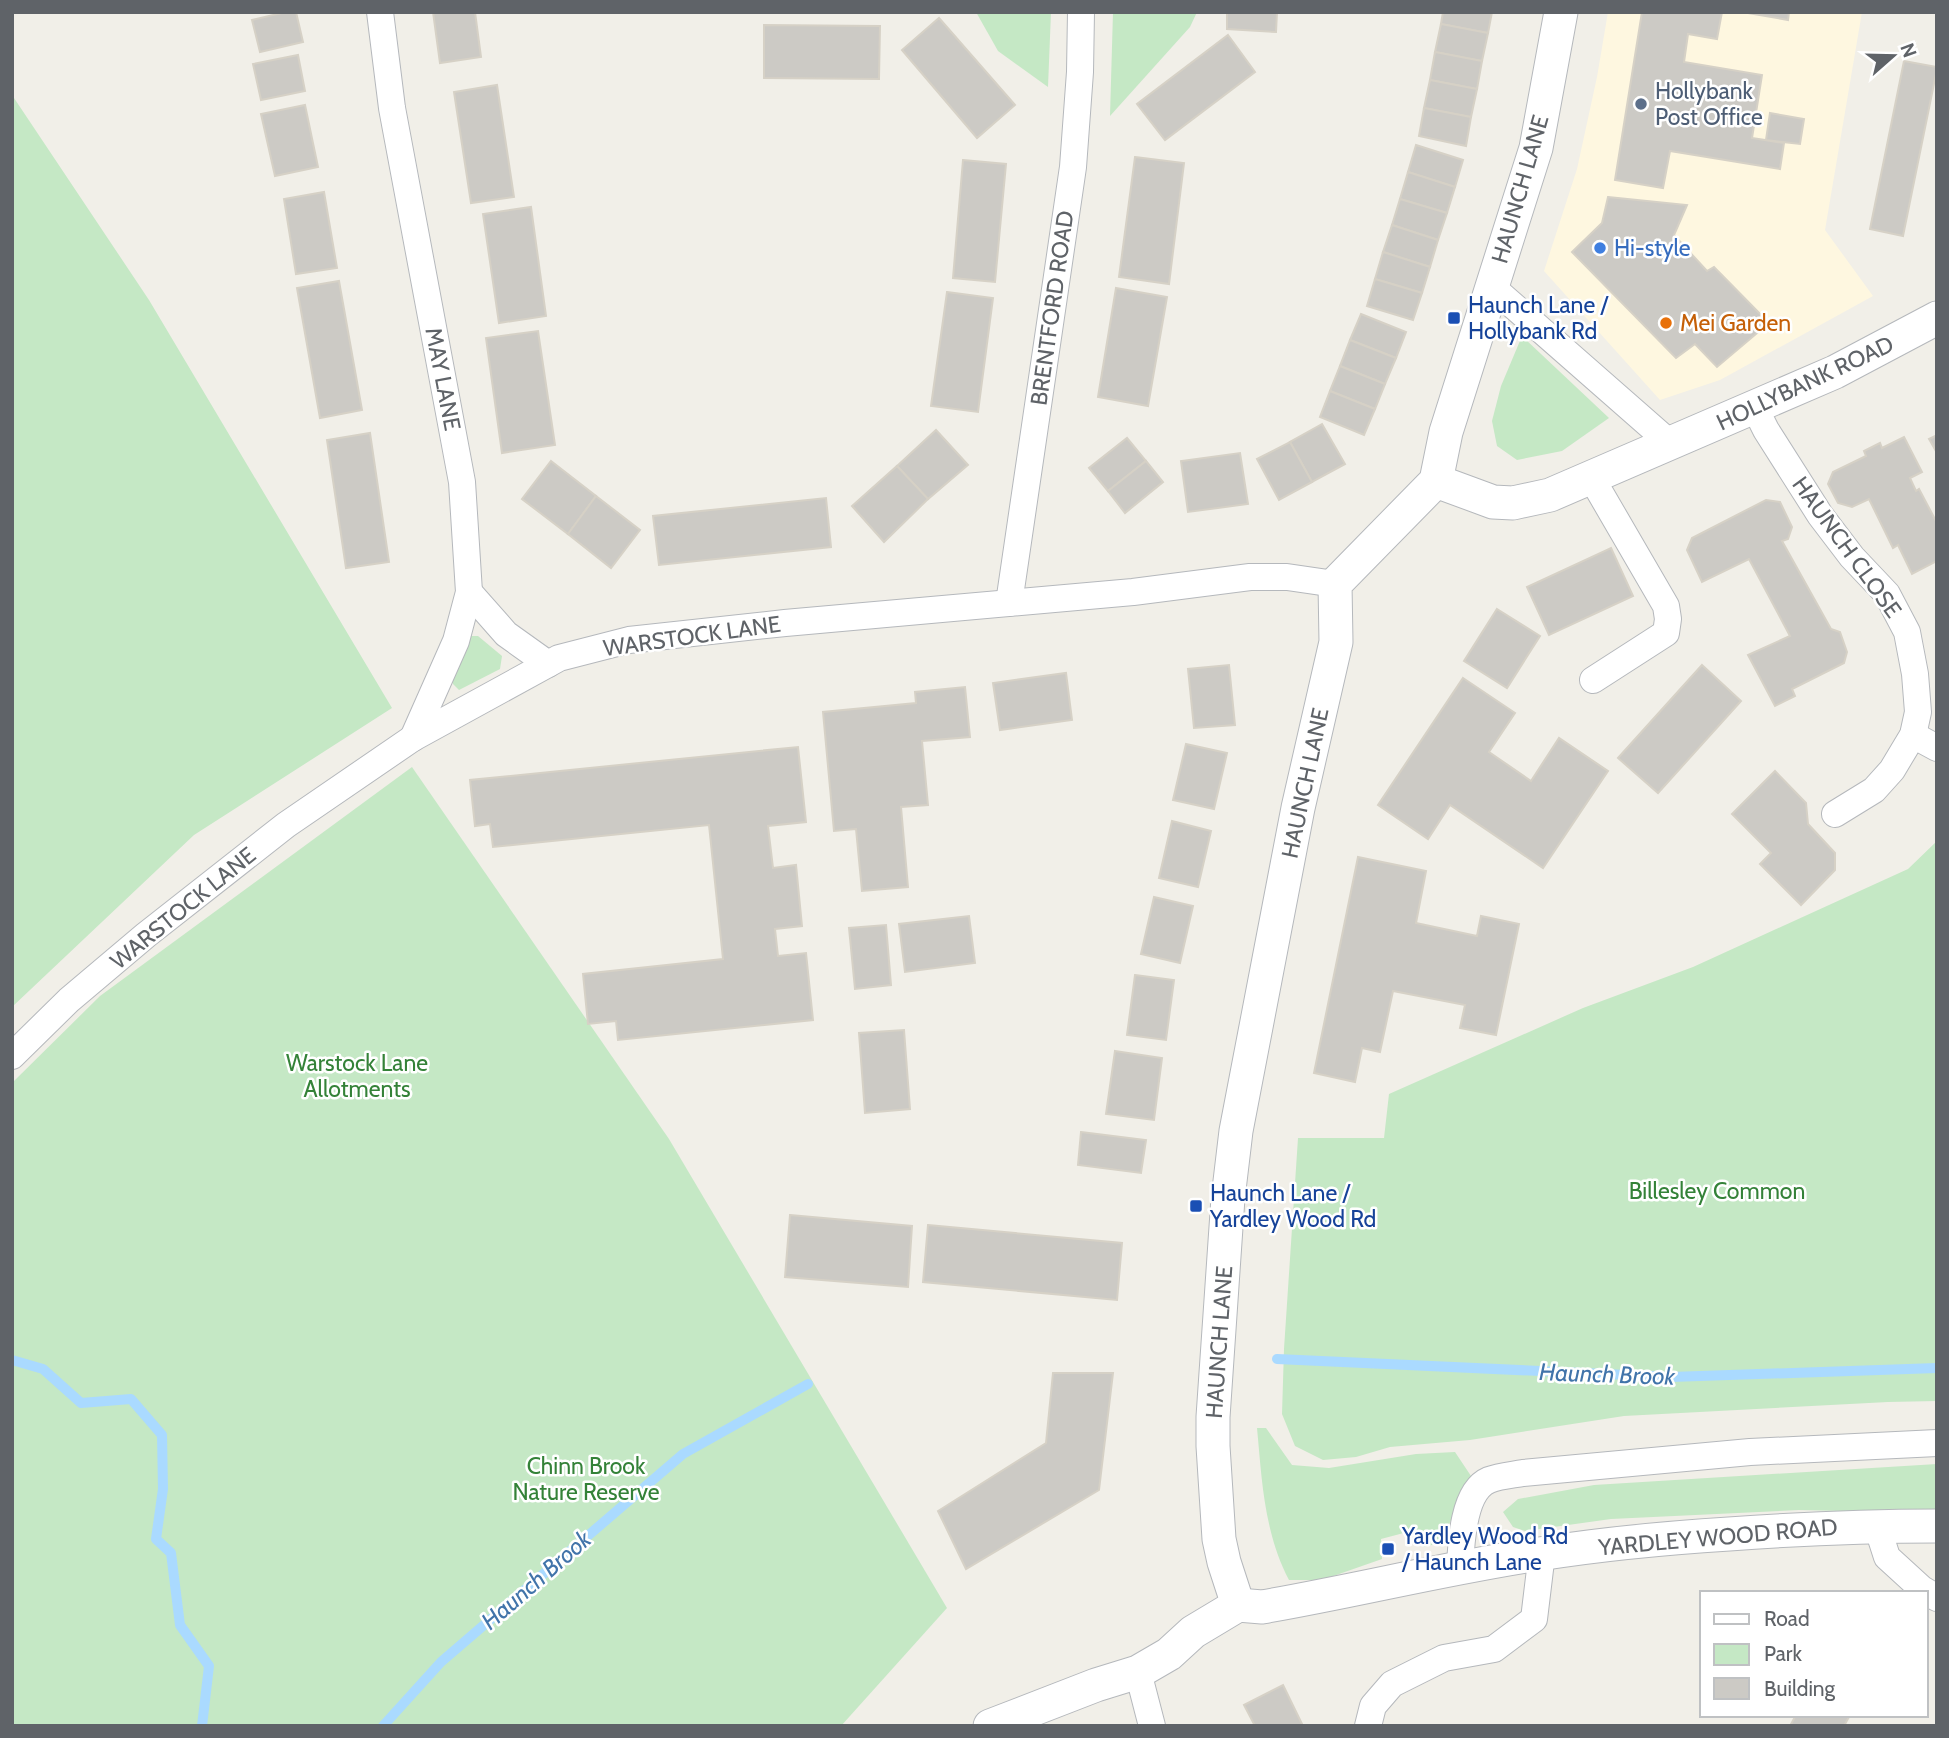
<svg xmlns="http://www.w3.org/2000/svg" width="1949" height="1738" font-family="Cabin,sans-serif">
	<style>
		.commercial { fill: #fef7e0 }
		.green { fill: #c5e8c5 }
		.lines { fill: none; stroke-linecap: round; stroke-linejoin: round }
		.stream { stroke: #aadaff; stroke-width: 10 }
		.building { fill: #cccac5; stroke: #d6d1c6; stroke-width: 2 }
		.minor-casing { stroke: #b5b8bc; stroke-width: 28 }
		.tertiary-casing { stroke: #b5b8bc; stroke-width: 35 }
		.minor { stroke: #fff; stroke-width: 26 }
		.tertiary { stroke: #fff; stroke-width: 33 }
		.service-dot { fill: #5c6f8a; stroke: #fff; stroke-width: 2.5 }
		.shop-dot { fill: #3f7fe0; stroke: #fff; stroke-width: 2.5 }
		.transit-dot { fill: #1a4fb4; stroke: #fff; stroke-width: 2.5 }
		.food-dot { fill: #e8710a; stroke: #fff; stroke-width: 2.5 }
		.labels { text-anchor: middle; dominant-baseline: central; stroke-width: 5; stroke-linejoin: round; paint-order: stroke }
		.service-label { font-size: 23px; fill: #4e5e75; stroke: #fff; text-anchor: start }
		.street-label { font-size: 23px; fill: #5f6368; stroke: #fff }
		.shop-label { font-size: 23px; fill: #366cbe; stroke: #fff; text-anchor: start }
		.transit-label { font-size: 23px; fill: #164399; stroke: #fff; text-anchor: start }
		.food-label { font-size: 23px; fill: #c56008; stroke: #fff; text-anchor: start }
		.park-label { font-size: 23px; fill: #348238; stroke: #fff }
		.water-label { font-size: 24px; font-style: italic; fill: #4174aa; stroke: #fff }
	</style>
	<rect width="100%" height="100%" fill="#f1efe8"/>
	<path class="commercial" d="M1608,12H1862L1825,230L1873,296L1720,380L1660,400L1544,271L1577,169L1597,77Z"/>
	<g class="green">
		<path d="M976,12H1051L1048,87L998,51Z"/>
		<path d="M1113,12H1197L1190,27L1110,116Z"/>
		<path d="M12,95L149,300L392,708L194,835L12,1007Z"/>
		<path d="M1522,336L1609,418L1562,451L1517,460L1497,446L1492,421L1501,386Z"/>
		<path d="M470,636H478L502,656L500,669L459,690L453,684V673Z"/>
		<path d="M412,767L669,1139L947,1608L841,1726H12V1083L100,996Z"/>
		<path d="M1937,841V1401L1888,1402L1624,1416L1470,1440L1390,1447L1356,1457L1323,1460L1295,1446L1282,1414L1284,1349L1298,1138H1384L1389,1094L1583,1008L1693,967L1908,869Z"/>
		<path d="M1257,1428H1266L1292,1465L1329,1468L1416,1454L1455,1452L1473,1479L1439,1543L1424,1547L1415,1530L1381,1539L1382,1559L1322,1580H1289C1264,1532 1262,1481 1257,1428Z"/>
		<path d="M1937,1464V1513L1799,1510L1611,1519L1525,1531L1513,1527L1503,1512L1518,1499L1594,1485Z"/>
	</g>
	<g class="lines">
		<g class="stream">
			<path d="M1277,1359L1671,1377L1937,1368"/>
			<path d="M12,1360L43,1369L81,1403L131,1399L162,1435L163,1489L156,1539L171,1553L180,1625L209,1666L202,1726"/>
			<path d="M383,1726L441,1662L683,1454L808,1384"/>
		</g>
	</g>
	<g class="building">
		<path d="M286,12H296L303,42L260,52L252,20Z"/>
		<path d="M433,12H475L481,57L440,63Z"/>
		<path d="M1227,12H1277L1276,32L1227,29Z"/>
		<path d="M1443,12H1492L1488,33L1441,24Z"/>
		<path d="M1642,12H1722L1717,39L1688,34L1684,62L1762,75L1752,138L1784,143L1780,169L1670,151L1663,188L1615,180Z"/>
		<path d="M1742,12H1789L1788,20Z"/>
		<path d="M939,18L1015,105L977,138L902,50Z"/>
		<path d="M1441,24L1488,33L1482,61L1435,52Z"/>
		<path d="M764,25L880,26L879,79L764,78Z"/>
		<path d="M1228,35L1255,72L1165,140L1137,104Z"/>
		<path d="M1435,52L1482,61L1477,89L1430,80Z"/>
		<path d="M298,55L305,91L261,100L253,64Z"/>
		<path d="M1904,61L1937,67V69L1903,236L1870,229Z"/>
		<path d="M1430,80L1477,89L1471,117L1424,108Z"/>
		<path d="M497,85L514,197L471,203L454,92Z"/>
		<path d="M305,105L318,167L275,176L261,114Z"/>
		<path d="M1424,108L1471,117L1466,146L1419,136Z"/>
		<path d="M1770,113L1804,119L1800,144L1766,140Z"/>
		<path d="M1416,145L1463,160L1455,187L1408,172Z"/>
		<path d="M1135,157L1184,163L1169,284L1119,277Z"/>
		<path d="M963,160L1006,164L995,282L953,278Z"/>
		<path d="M1408,172L1455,187L1447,213L1400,199Z"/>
		<path d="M324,192L337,268L296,274L284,199Z"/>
		<path d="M1608,197L1687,205L1674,235L1707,271L1714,267L1769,323L1717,367L1695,344L1676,358L1572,252L1602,223Z"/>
		<path d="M1400,199L1447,213L1438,240L1392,225Z"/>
		<path d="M531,207L546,316L499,323L483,214Z"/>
		<path d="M1392,225L1438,240L1430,267L1383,252Z"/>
		<path d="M1383,252L1430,267L1422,293L1375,279Z"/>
		<path d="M1375,279L1422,293L1413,320L1367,306Z"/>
		<path d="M339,281L362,410L320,418L297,288Z"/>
		<path d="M1116,288L1167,297L1148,406L1098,397Z"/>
		<path d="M947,292L993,298L978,412L931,406Z"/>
		<path d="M1361,314L1406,332L1396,358L1350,340Z"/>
		<path d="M538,331L555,445L502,453L486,338Z"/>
		<path d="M1350,340L1396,358L1385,384L1340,366Z"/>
		<path d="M1340,366L1385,384L1375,409L1330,391Z"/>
		<path d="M1330,391L1375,409L1364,435L1320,417Z"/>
		<path d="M1322,424L1345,464L1312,482L1290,442Z"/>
		<path d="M936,430L968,465L928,499L897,466Z"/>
		<path d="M370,433L389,562L346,568L327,440Z"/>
		<path d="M1937,435V453L1929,439Z"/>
		<path d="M1904,437L1922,472L1910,478L1916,491L1919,489L1937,523V561L1912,574L1898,545L1893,548L1869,499L1852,507L1838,503L1828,484L1833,472L1866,456L1864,451L1880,443L1882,448Z"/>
		<path d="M1127,438L1146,461L1108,491L1089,468Z"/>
		<path d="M1290,442L1312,482L1279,500L1257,459Z"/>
		<path d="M1240,453L1248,504L1188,512L1181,461Z"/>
		<path d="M551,461L596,496L568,534L522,499Z"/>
		<path d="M1146,461L1163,482L1125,513L1108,491Z"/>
		<path d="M897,466L928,499L884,542L852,506Z"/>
		<path d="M596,496L640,530L611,568L568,534Z"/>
		<path d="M826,498L831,547L659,565L653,516Z"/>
		<path d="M1766,500L1780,502L1792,527L1788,539L1782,541L1831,629L1840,632L1847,652L1844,663L1792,689L1795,696L1775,706L1748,655L1790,636L1749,559L1702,582L1687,550L1692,538Z"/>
		<path d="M1611,548L1633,596L1549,635L1527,587Z"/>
		<path d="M1497,609L1540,636L1507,688L1464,661Z"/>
		<path d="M1229,665L1235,725L1194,728L1188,669Z"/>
		<path d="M1702,665L1741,701L1658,793L1618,758Z"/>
		<path d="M1066,673L1072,720L1000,730L993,683Z"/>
		<path d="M1463,678L1515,713L1489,752L1531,781L1559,738L1608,771L1543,868L1450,805L1428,839L1378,805Z"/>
		<path d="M965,687L970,737L922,741L928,805L901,807L908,887L862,891L856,829L834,831L823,712L916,703L915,692Z"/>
		<path d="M1186,744L1227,753L1214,809L1173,800Z"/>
		<path d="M798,747L806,822L768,826L773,868L796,865L802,926L775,929L778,956L806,953L813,1020L618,1040L616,1021L588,1024L583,974L723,959L709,825L493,847L490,824L475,826L470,780Z"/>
		<path d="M1775,771L1806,803L1808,824L1835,853V870L1801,905L1760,864L1771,853L1732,814Z"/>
		<path d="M1172,821L1211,831L1198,887L1159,878Z"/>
		<path d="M1358,857L1426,871L1416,923L1477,936L1481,916L1519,924L1496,1035L1460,1028L1465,1005L1393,991L1380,1052L1362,1048L1355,1082L1314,1073Z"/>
		<path d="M1154,897L1193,906L1180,963L1141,954Z"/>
		<path d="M969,916L975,963L905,972L899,924Z"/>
		<path d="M886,925L891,985L855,989L849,928Z"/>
		<path d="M1135,975L1174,980L1166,1040L1127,1035Z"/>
		<path d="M904,1030L910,1109L865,1113L859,1033Z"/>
		<path d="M1115,1051L1162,1058L1154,1120L1106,1114Z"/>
		<path d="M1081,1132L1146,1140L1141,1173L1078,1165Z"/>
		<path d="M790,1215L912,1226L908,1287L785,1277Z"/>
		<path d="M928,1225L1122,1243L1117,1300L923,1282Z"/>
		<path d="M1053,1373H1113L1099,1490L966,1569L938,1511L1046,1443Z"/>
		<path d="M1283,1685L1303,1726H1255L1244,1705Z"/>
		<path d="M1796,1715H1850L1844,1726H1790Z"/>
	</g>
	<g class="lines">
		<defs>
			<g id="minor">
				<path d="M380,12L392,108L462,482L469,592L456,641L413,738"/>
				<path d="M1492,287L1671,444"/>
				<path d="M1755,408L1766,430L1820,515L1852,557L1887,594L1907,632L1915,674L1918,712L1913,735L1892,770L1874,790L1835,814"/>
				<path d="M1591,477L1666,606L1668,619L1666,633L1593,680"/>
				<path d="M469,592L506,634L548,664"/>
				<path d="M1009,603L1073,167L1080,72L1081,12"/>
				<path d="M1913,735L1937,748"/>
				<path d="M12,1056L69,1000L146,935L286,825L413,738L559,658L629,640L785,623L1133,592L1250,577H1287L1335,584"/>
				<path d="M1877,1526L1887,1557L1922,1589L1937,1598"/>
				<path d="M1460,1567C1461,1543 1463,1491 1489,1480C1499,1476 1512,1475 1523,1473L1750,1452L1937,1443"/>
				<path d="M1138,1672L1152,1726"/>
				<path d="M1368,1726L1373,1706L1392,1684L1444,1658L1494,1649L1534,1619L1542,1553"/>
			</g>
			<g id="tertiary">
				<path d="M1436,481L1493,502L1513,503L1550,495L1835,372L1937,318"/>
				<path d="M1238,1605L1224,1562L1219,1539L1213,1446V1417L1228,1198L1236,1131L1298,808L1336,642L1335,584L1436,481L1446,432L1536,148L1561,12"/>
				<path d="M990,1726L1096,1685L1138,1672L1169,1654L1193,1632L1238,1605L1262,1607C1355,1591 1446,1568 1539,1554C1602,1544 1666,1538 1729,1534C1799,1529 1867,1526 1937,1526"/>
			</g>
		</defs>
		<use href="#minor" class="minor-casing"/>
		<use href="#tertiary" class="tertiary-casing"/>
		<use href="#minor" class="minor"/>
		<use href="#tertiary" class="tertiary"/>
	</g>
	<circle class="service-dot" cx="1641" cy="104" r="7"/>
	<circle class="shop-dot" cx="1600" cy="248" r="7"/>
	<g class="transit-dot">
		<rect x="1447" y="311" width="14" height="14" rx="3.5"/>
		<rect x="1189" y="1199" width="14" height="14" rx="3.5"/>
		<rect x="1381" y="1542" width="14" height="14" rx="3.5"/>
	</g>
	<circle class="food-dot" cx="1666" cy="323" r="7"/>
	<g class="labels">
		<g class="service-label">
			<text x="1655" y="91">Hollybank<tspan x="1655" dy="26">Post Office</tspan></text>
		</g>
		<g class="street-label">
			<text transform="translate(1520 189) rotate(-74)">HAUNCH LANE</text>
			<text transform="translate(1052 308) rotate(-82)">BRENTFORD ROAD</text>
			<text transform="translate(443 379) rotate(79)">MAY LANE</text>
			<text transform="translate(1805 383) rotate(-25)">HOLLYBANK ROAD</text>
			<text transform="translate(1847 547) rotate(54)">HAUNCH CLOSE</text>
			<text transform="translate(692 636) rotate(-8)">WARSTOCK LANE</text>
			<text transform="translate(1305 783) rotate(-78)">HAUNCH LANE</text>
			<text transform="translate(183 908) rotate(-39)">WARSTOCK LANE</text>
			<text transform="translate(1219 1342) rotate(-86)">HAUNCH LANE</text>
			<text transform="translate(1718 1537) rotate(-5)">YARDLEY WOOD ROAD</text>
		</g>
		<g class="shop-label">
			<text x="1614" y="248">Hi-style</text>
		</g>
		<g class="transit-label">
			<text x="1468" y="305">Haunch Lane /<tspan x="1468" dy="26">Hollybank Rd</tspan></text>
			<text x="1210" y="1193">Haunch Lane /<tspan x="1210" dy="26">Yardley Wood Rd</tspan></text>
			<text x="1402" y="1536">Yardley Wood Rd<tspan x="1402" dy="26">/ Haunch Lane</tspan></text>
		</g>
		<g class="food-label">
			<text x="1680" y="323">Mei Garden</text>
		</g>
		<g class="park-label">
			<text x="357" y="1063">Warstock Lane<tspan x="357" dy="26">Allotments</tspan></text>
			<text x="1717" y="1191">Billesley Common</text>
			<text x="586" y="1466">Chinn Brook<tspan x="586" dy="26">Nature Reserve</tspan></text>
		</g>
		<g class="water-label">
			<text transform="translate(1607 1374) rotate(2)">Haunch Brook</text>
			<text transform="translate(536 1580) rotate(-41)">Haunch Brook</text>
		</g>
	</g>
	<rect width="1949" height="1738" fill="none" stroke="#5f6368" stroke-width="28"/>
	<rect x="1700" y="1591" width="228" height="126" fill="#ffffff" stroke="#bfc1c3" stroke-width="2"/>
	<rect x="1714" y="1614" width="35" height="10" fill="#ffffff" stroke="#bfc1c3" stroke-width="2"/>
	<text x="1764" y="1626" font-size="21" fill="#5f6368">Road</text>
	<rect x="1714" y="1644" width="35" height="21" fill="#c5e8c5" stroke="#bfc1c3" stroke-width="2"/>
	<text x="1764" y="1661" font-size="21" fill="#5f6368">Park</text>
	<rect x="1714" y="1678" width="35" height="21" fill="#cccac5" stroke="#bfc1c3" stroke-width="2"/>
	<text x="1764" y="1696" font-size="21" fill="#5f6368">Building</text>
	<g transform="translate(1893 56) rotate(70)" stroke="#ffffff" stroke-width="5" paint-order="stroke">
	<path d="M0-5L12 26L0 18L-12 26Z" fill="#5f6368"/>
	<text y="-10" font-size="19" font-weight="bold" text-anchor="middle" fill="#5f6368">N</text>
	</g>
</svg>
